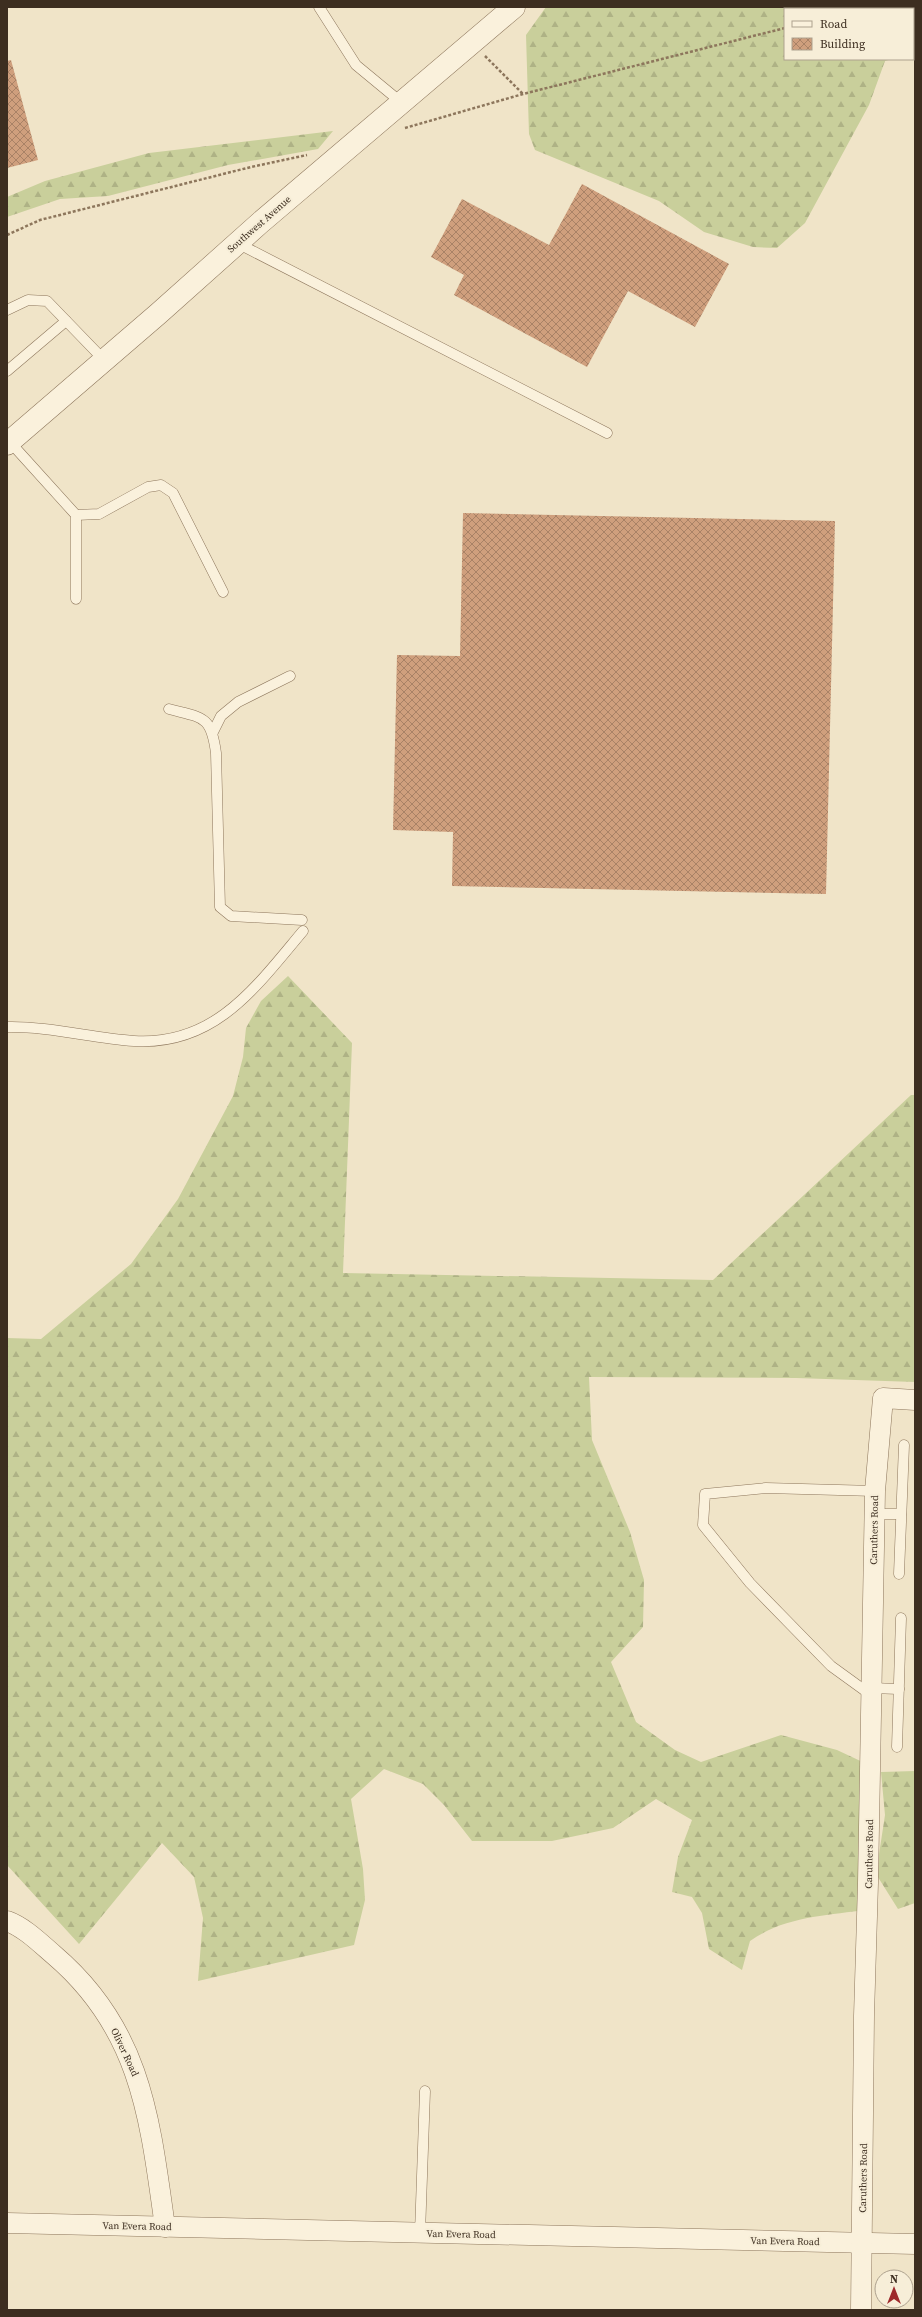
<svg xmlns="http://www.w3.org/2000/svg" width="922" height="2317" font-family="'Source Serif 4',serif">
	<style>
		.forest { fill: url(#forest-firs) }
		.building { fill: url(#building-cross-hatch) }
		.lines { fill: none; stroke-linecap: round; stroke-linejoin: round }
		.service-casing { stroke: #8d765c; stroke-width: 11 }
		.minor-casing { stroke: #8d765c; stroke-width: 21 }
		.tertiary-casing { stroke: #8d765c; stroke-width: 23 }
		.path { stroke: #8d765c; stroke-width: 2.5; stroke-dasharray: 3 2; stroke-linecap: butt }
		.service { stroke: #faf1dc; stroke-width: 10 }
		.minor { stroke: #faf1dc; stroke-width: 20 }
		.tertiary { stroke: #faf1dc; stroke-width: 22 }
		.labels { text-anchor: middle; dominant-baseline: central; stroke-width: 4; stroke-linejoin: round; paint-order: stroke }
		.street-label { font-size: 10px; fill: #3d2e20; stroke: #f7eed8 }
	</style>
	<defs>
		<pattern id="forest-firs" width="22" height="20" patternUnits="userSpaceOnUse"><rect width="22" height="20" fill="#c9cf9b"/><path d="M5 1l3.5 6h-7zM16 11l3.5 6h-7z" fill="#aeb285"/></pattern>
		<pattern id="building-cross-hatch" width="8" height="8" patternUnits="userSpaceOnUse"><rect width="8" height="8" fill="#cf9f7d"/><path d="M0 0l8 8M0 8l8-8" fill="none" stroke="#a98266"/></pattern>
	</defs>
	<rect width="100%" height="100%" fill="#f0e4c8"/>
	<g class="forest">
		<path d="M546,7H915V51H913V9H785V59H892L885,61L869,105L805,223L777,248L753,247L704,232L659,201L535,150L529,134L526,35Z"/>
		<path d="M333,131L318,149L228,165L108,196L60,199L7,217V197L45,181L149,153Z"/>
		<path d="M288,976L352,1043L343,1273L713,1280L911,1095H915V1382L796,1378L589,1377L592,1440L630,1532L644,1580L643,1627L611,1662L636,1722L675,1750L701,1762L781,1735L837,1750L869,1765L867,1910C827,1915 783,1917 750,1941L742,1970L709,1949L702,1913L692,1897L672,1892L678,1857L692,1820L656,1799L613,1828L552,1841H472L444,1805L423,1784L384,1769L351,1799L363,1869L365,1900L354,1945L198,1981L203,1918L194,1877L162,1843L79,1944L7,1865V1338L41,1339L131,1264L178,1199L233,1096L243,1057L246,1028L261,1001Z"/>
		<path d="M915,1771V1903L898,1909L876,1874L885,1815L881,1772Z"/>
	</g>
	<g class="building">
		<path d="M11,60L38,160L7,168V61Z"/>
		<path d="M582,184L729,264L695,327L628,291L587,367L454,295L464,275L431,257L462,199L549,245Z"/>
		<path d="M463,513L835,521L826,894L452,886L453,832L393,830L397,655L460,656Z"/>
	</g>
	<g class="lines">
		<defs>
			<g id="service">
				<path d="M319,7L356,65L402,103"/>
				<path d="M237,243L607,433"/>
				<path d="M7,310L28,300L47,301L104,360"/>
				<path d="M7,371L66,321"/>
				<path d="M10,442L76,515V599"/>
				<path d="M76,515L99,514L148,487L161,485L173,493L223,592"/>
				<path d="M169,709C203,718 211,715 216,753L220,907L231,916L302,920"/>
				<path d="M213,732L221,716L238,702L290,676"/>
				<path d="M7,1027C49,1026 91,1038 134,1041C215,1046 256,987 303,931"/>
				<path d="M874,1514H901"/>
				<path d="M899,1574L904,1445"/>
				<path d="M871,1688L899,1689"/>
				<path d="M871,1695L831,1666L750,1583L703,1525L705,1494L766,1488L875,1491"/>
				<path d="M897,1747L901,1618"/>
				<path d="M420,2233L425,2091"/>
			</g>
			<g id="minor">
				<path d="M7,1921C24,1927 40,1943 54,1955C142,2030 150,2120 165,2227"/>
				<path d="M7,2223L915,2244"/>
				<path d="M861,2310L864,2016L868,1883L875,1491L883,1398L915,1400"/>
			</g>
			<path id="tertiary" d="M7,444L158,314L261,222L514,7"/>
		</defs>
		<use href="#service" class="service-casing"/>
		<use href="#minor" class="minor-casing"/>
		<use href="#tertiary" class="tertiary-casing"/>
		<g class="path">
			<path d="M862,9L870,7"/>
			<path d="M485,56L523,94"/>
			<path d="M405,128L523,94L785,28"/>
			<path d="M7,235L40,220L251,167L307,155"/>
		</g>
		<use href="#service" class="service"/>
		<use href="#minor" class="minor"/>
		<use href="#tertiary" class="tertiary"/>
	</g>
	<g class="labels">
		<g class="street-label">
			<text transform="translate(259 224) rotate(-41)">Southwest Avenue</text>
			<text transform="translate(874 1530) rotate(-89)">Caruthers Road</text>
			<text transform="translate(869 1854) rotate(-89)">Caruthers Road</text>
			<text transform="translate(125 2052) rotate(65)">Oliver Road</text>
			<text transform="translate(863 2178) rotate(-89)">Caruthers Road</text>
			<text transform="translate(137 2226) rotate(1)">Van Evera Road</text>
			<text transform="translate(461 2234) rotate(1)">Van Evera Road</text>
			<text transform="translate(785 2241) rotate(1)">Van Evera Road</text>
		</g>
	</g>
	<rect width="922" height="2317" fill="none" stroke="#3d2e20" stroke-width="16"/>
	<rect x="784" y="8" width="130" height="52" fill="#f7eed8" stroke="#ada18e"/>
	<rect x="792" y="21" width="20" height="6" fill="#faf1dc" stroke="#ada18e"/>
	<text x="820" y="28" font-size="12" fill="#3d2e20">Road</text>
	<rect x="792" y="38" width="20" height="12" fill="url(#building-cross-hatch)" stroke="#ada18e"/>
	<text x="820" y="48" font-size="12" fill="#3d2e20">Building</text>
	<g transform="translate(894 2289)"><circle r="19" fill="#f7eed8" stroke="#ada18e"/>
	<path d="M0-3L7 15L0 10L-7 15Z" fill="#9e2a2b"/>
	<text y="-6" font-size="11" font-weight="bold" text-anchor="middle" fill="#3d2e20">N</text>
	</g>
</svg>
